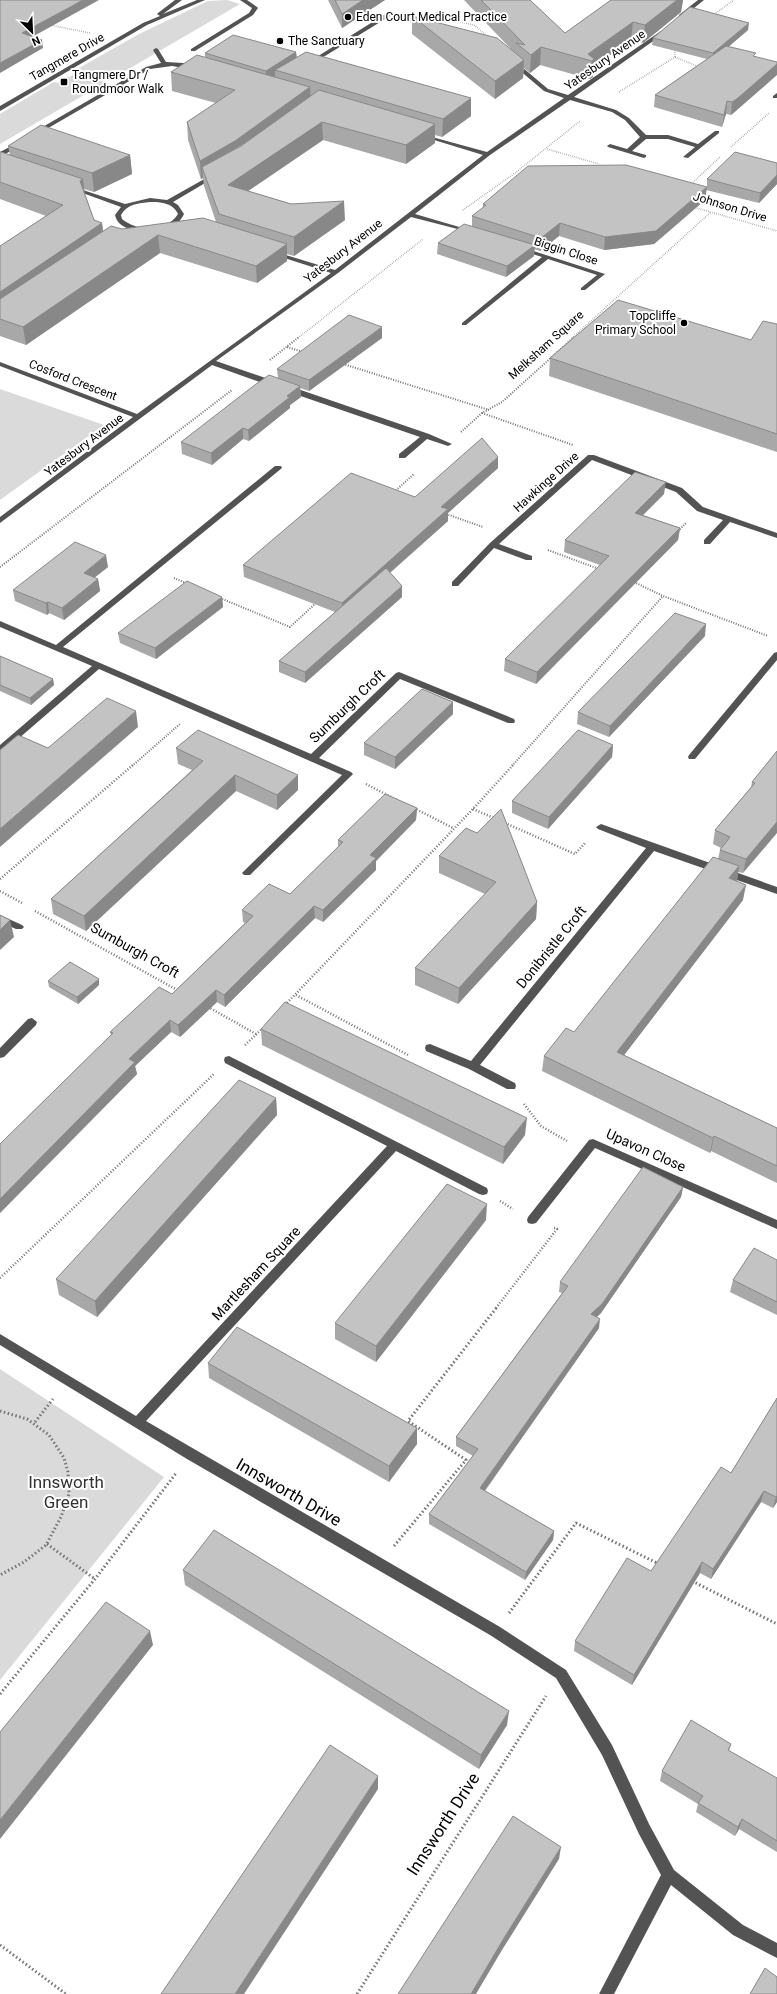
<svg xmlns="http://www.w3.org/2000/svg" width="777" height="1994" font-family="Roboto,sans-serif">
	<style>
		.green { fill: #dadada }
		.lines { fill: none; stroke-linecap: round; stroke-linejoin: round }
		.path-far3 { stroke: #757575; stroke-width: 1.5; stroke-dasharray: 0.5 1.5; stroke-linecap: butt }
		.path-far2 { stroke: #757575; stroke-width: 2; stroke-dasharray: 1 1.5; stroke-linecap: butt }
		.path-far1 { stroke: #757575; stroke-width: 2.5; stroke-dasharray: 1 2; stroke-linecap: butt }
		.path { stroke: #757575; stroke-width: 3; stroke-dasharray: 1.5 2.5; stroke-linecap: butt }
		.minor { fill: #535353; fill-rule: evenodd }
		.wall { fill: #a8a8a8 }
		.shaded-wall { fill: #888 }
		.building { fill: #c3c3c3; stroke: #888 }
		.poi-dot { fill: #000; stroke: #fff; stroke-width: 1.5 }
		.labels { text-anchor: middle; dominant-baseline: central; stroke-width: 4; stroke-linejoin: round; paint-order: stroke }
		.far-poi-label { font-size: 12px; fill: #000; stroke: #fff; text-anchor: start }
		.far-street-label { font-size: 12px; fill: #000; stroke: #fff }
		.street-label { font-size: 14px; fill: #000; stroke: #fff }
		.near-park-label { font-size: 17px; fill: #313131; stroke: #fff }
		.near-street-label { font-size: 17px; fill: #000; stroke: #fff }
	</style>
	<rect width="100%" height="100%" fill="#fff"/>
	<g class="green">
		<path d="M227,0L240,4L0,144V114L54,82L58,83L82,70L79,68L139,34L208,1Z"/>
		<path d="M0,389L104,425L0,500Z"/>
		<path d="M0,1369L164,1477L0,1680Z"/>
	</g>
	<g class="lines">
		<g class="path-far3">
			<path d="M716,13L734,0"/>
			<path d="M443,18L474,25L487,36"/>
			<path d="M50,25L90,33"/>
			<path d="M675,57L699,67"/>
			<path d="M619,92L675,57V48"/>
			<path d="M731,147L769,113"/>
			<path d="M547,149L599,164"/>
			<path d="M690,185L720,157"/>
			<path d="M693,207L777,231"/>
			<path d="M463,210L515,173L580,121"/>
			<path d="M298,338L423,239"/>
			<path d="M572,338L711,212"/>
		</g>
		<g class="path-far2">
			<path d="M287,347L303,352"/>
			<path d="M270,360L299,337"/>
			<path d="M343,364L489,410"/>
			<path d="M482,413L573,445"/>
			<path d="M461,432L482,413L502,402L574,337"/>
			<path d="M394,492L414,474"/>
			<path d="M446,514L483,527"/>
			<path d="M678,531L686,523"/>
			<path d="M548,550L599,569"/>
			<path d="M0,567L232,390"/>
			<path d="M174,578L188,584"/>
			<path d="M634,582L663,596L768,636"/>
			<path d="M220,598L290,627L316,603"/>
			<path d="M132,766L180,724"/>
			<path d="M512,766L663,596"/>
		</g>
		<g class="path-far1">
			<path d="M366,784L397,800"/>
			<path d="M414,808L453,828"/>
			<path d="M473,809L494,818"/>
			<path d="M505,823L575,854L586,842"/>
			<path d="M0,879L133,765"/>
			<path d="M0,891L22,903"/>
			<path d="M35,911L179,991"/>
			<path d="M296,995L408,1055"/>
			<path d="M285,1005L473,809L513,765"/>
			<path d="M208,1007L256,1034"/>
			<path d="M245,1045L262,1029"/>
			<path d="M524,1104L541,1126L567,1141"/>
			<path d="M500,1201L513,1209"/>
			<path d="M0,1278L214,1074"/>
			<path d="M496,1308L557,1229L554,1228"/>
		</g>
		<g class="path">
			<path d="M0,1411L27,1419L49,1435L64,1458L68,1472L69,1494L61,1517L46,1545L24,1562L0,1575"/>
			<path d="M35,1422L53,1399"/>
			<path d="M47,1544L95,1579"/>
			<path d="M394,1546L466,1460L408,1421L497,1307"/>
			<path d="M692,1581L777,1624"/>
			<path d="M509,1613L576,1523L659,1564"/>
			<path d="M0,1694L95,1579L177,1472"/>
			<path d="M0,1945L66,1994"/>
			<path d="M357,1994L546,1696"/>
		</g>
		<g class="minor">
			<path d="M175,0H182L163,14L197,0H205L147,25L0,111V106L143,23L160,16L157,14L158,13Z"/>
			<path d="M240,0H247L257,7L258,8L253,15L195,51H191V49L249,13L252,8Z"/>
			<path d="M698,0H704L683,17H679V15Z"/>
			<path d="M387,13L427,23L424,25L390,16L312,64L307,63Z"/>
			<path d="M661,31L666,32L574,97L616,110L629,118L646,135H668L698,144L715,131H719V133L688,158L683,157L695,147L668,139H646L632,151L646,155V157L644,158L608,147L607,146L610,144L627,149L640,137L625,120L612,112L570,100L490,155L415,214L473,231V233L411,217L338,273L216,361L277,382V386H271L212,365L0,523V517L133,417L0,366V362L137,414L331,273L272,254V252H276L335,270L483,155L421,136V134L487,152L564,98L544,91L512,64V62H516L548,89L568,95Z"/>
			<path d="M156,48L158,49L166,62L183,63L198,68L195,70L172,66L150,69L38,134H34V132L146,67L161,63L153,50Z"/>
			<path d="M777,93V98H773V96Z"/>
			<path d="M21,141L24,143L23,144L0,157V152Z"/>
			<path d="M215,173L217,174V176L173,202L178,205L184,214C181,220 177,225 171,228C157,234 119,235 115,215L121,207L69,188L74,187L125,204L150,198L167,200ZM150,202C161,202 173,203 178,214C166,233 138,232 122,219L121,215C127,204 139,203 150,202Z"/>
			<path d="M520,248H524L605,274L585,290H581V288L597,275L548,259L466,325H462V323L542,257L520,250Z"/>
			<path d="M286,387H292L429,434L452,444L448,446L427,439L405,458H399V454L420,437L286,391Z"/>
			<path d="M588,455H594L682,488L703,507L777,533V538L730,522L710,544H704V540L723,520L697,511L676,492L592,460L499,544L532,556V560H526L494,548L458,586H452V582L490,543Z"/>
			<path d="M275,466H281L282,468L63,647L311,754L396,673L399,672L514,719L515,721L514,723H508L400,679L319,758L351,772L353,774L351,776L250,875H244L242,873L244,871L342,775L99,669L3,752L0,753V745L92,666L0,627V621L56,645Z"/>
			<path d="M777,652V660L695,759H689L688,757L689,755L774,653Z"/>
			<path d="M601,824L777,887V894L654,851L480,1065L515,1083L516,1086L515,1089H507L469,1069L426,1051L425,1048L426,1045L430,1044L471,1061L646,848L598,829L596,827Z"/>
			<path d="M0,915L22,925L24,927L22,929H16L0,922Z"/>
			<path d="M32,1018L37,1022L36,1025L4,1057L0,1058V1048L28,1019Z"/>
			<path d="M229,1056L487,1188L488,1191L487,1194L483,1195L479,1194L396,1151L146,1421L500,1627L566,1670L612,1745L649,1824L674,1870L743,1925L777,1943V1958L733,1935L671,1885L614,1994H599L661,1875L639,1834L602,1755L556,1678L490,1635L187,1459L0,1345V1334L136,1416L387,1146L225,1063L224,1060L225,1057Z"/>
			<path d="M593,1139L777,1220V1229L595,1148L536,1223L532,1224L528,1223L527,1220L528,1217L589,1140Z"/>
		</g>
	</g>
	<g class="wall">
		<path d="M328,0H385L342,28Z"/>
		<path d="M464,0H530L565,33L611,0H683L681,12L643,43L631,40L593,67V77L590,79L540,65L530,73L524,68L523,78L495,99L412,34V16L511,49Z"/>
		<path d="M748,30L729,46L737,110L731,115L726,114L722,127L654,107L655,95L707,59L652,45L653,38Z"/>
		<path d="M296,52L297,57L471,116L442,137L435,135V143L406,164L323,140L248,191L345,220L294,256L287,254V261L257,283L160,253L26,345L0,336V246L46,216L0,199V152L10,155L8,146L130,155L132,174L94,192L84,189L85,194L94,220L102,223L103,231L122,229L216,222L204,186L203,178L201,179L188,140L187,122L216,103L172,91L171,72L205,57V53Z"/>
		<path d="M777,163V184L759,203L706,190L705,200L654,244L604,250L559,236L540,251L534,249V256L506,277L437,254L438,243L472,226V216L483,208V204L707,187V179Z"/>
		<path d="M777,324V452L549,376L550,358L751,340Z"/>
		<path d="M382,327V338L309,391L300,388L301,397L290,405V408L249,441L243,439L212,465L182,454L181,442L278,378L277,369Z"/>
		<path d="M498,468L448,513V521L390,573L402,597L305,683L279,672V661L335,612L244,577L243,565L415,497Z"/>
		<path d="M664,494L643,515L680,528L678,540L536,684L504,671L505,659L600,565L564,552L565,540Z"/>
		<path d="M108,567L94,578L98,579L100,591L64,620L49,613L47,615L15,601L13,590Z"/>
		<path d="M222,597L223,607L156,659L120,643L118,633Z"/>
		<path d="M705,636L609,737L577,724L578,712Z"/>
		<path d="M0,656L53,679L54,685L31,705L0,691Z"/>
		<path d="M453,702V714L395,769L364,755V743Z"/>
		<path d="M613,745L612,757L548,829L512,813V801Z"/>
		<path d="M176,748L298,790L277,810L236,791L86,931L53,914L51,899L192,770L178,764Z"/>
		<path d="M777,751L743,873L738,872L737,881L743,900L624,1055L777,1128V1183L711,1151L710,1153L542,1071L544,1056L574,1032L718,859L720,850L721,848L713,844L715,830L751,787L752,782Z"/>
		<path d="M417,808L416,820L376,861V870L323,922L315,918L225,1007L217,1002L180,1037L171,1032L135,1066L137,1074L0,1213V1144L111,1035L110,1032L172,994L245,923L243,922L242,910L290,894L338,847V840Z"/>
		<path d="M466,828L537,902L536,919L458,1004L415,985V968L485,894L439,873V856Z"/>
		<path d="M48,981L99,985L78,1004L49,987Z"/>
		<path d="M261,1029L525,1135L503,1164L262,1045Z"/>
		<path d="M276,1098L277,1115L97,1317L59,1295L56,1279Z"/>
		<path d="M683,1187L681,1197L601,1313L597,1317L599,1328L485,1491L554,1531L553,1540L525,1580L429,1524V1514L473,1456L456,1446V1437L562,1293L559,1292L560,1282Z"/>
		<path d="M486,1220L376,1362L335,1339V1323Z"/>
		<path d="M777,1260V1315L730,1292L733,1280Z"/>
		<path d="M208,1363L417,1428V1444L389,1482L209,1378Z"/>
		<path d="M777,1398V1502L773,1508L761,1502L711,1579L700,1573L632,1685L574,1651L575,1641L651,1571L731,1473Z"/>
		<path d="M183,1570L507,1725L479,1769L185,1585Z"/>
		<path d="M731,1744L729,1751L777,1778V1852L739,1829L735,1836L696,1812L698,1804L660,1781L662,1771Z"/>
	</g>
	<g class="shaded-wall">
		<path d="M83,0H99L23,42L22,33Z"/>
		<path d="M363,0H385L342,28V14Z"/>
		<path d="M677,0H683L681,12L643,43L645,25Z"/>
		<path d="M633,22L631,40L593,67V77L590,79L592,61L588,54Z"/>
		<path d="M749,23L748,30L713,60V53Z"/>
		<path d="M42,40L43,48L0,73V63Z"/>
		<path d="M541,47L540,65L530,73L531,55Z"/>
		<path d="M296,52L297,67L275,70V80L267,85L266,71Z"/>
		<path d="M524,60L523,78L495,99V81Z"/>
		<path d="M777,64V75L737,110L731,115L732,102Z"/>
		<path d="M310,87L311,106L202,167L203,178L201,179L200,161Z"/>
		<path d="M471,98V116L442,137L443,119Z"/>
		<path d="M727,101L726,114L722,127L724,115Z"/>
		<path d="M322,122L323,140L229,204L228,185Z"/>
		<path d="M435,124V143L406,164V145Z"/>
		<path d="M130,155L132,174L94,192L92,173Z"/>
		<path d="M777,175V184L759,203L760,193Z"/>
		<path d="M83,179L85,196L80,181Z"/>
		<path d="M707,187L705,200L654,244L604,250L605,237Z"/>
		<path d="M344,201L345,220L294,256V237Z"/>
		<path d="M102,223L104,240L0,311V292Z"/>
		<path d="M560,223L559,236L540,251L541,238Z"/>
		<path d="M158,235L160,253L26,345L23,327Z"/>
		<path d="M287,244V261L257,283L256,266Z"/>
		<path d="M535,245L534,256L506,277L507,266Z"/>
		<path d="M382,327V338L309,391V380Z"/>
		<path d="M300,386L301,397L290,405V408L249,441L248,430L287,396Z"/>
		<path d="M243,428V439L212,465L211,453Z"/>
		<path d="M498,457V468L448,513V521L342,615V603L441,507Z"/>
		<path d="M666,482L664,494L634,524L635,513Z"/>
		<path d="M680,528L678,540L536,684L537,672Z"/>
		<path d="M106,555L108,567L85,585L84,573Z"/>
		<path d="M98,579L100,591L64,620L62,608Z"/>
		<path d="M402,586V597L305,683V672Z"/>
		<path d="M222,597L223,607L156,659L155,648Z"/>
		<path d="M48,602L49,613L47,615L46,603Z"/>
		<path d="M706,624L705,636L609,737L610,726Z"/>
		<path d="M53,679L54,685L31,705L30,698Z"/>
		<path d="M453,702V714L395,769V757Z"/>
		<path d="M136,711L138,727L0,847V829Z"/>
		<path d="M613,745L612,757L548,829L549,817Z"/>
		<path d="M235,775L236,791L86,931L84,916Z"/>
		<path d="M298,775V790L277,810V795Z"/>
		<path d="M417,808L416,820L376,861V870L323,922V910L370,855Z"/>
		<path d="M777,818V833L743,873L746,859Z"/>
		<path d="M739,866L737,881L729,878Z"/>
		<path d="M746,885L743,900L615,1067L617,1052Z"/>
		<path d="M537,902L536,919L458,1004L459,988Z"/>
		<path d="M314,906L315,918L225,1007L224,995Z"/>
		<path d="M10,920L14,937L0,950V930Z"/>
		<path d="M99,979V985L78,1004L77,997Z"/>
		<path d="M216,990L217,1002L180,1037L178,1025Z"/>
		<path d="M170,1020L171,1032L135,1066L137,1074L0,1213V1199L129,1059Z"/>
		<path d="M276,1098L277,1115L97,1317L95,1301Z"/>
		<path d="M527,1118L525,1135L503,1164L504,1147Z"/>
		<path d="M714,1136L711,1151L710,1153L713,1138Z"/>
		<path d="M683,1187L681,1197L601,1313L590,1323L591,1314Z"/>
		<path d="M487,1204L486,1220L376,1362V1346Z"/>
		<path d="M600,1319L599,1328L480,1497V1488Z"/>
		<path d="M417,1428V1444L389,1482V1466Z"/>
		<path d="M764,1491L761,1502L711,1579L713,1569Z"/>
		<path d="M777,1496V1502L773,1508L776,1497Z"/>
		<path d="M554,1531L553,1540L525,1580L526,1572Z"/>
		<path d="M702,1562L700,1573L632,1685L634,1675Z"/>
		<path d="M150,1631L153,1645L0,1839V1820Z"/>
		<path d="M509,1711L507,1725L479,1769L481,1755Z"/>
		<path d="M378,1776V1789L244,1994H235Z"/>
		<path d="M742,1819L739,1829L735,1836L738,1827Z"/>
		<path d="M561,1847L559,1859L502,1950L476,1994H471L504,1938Z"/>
	</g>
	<g class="building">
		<path d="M0,0H83L22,33L42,40L0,63Z"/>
		<path d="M335,0H363L342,14Z"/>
		<path d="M481,0H530L565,33L611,0H677L645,25L633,22L588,54L594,59L592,61L541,47L531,55L516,43L525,45Z"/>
		<path d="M690,7L749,23L713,53L653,38Z"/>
		<path d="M412,16L497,38L524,60L495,81Z"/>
		<path d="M233,35L296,52L266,71L205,53Z"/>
		<path d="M726,46L756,53L753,56L777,62V64L738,98L732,102L727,101L724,115L655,95Z"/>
		<path d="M306,52L471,98L443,119L275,70Z"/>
		<path d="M197,55L310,87L235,141L200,161L187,122L235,90L171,72Z"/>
		<path d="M319,90L435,124L406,145L322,122L228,185L291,204L344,201L294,237L219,214L202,167L241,146Z"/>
		<path d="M41,125L130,155L92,173L8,146Z"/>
		<path d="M0,152H1L83,179L80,181L94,220L102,223L0,292V246L63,205L0,182Z"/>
		<path d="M735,152L777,163V175L760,193L707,179Z"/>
		<path d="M626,165L707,187L656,231L605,237L560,223L541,238L472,216L486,205L483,204L528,166Z"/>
		<path d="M203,218L287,244L256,266L158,235L23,327L0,319V299L111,226L122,229Z"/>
		<path d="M464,224L535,245L507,266L438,243Z"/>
		<path d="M618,300L751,340L763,321L777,324V434L550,358Z"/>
		<path d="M349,315L382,327L309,380L277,369Z"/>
		<path d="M269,375L300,386L287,396L290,397L248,430L243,428L211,453L181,442L256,384Z"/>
		<path d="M482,438L498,457L441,507L448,509L342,603L243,565L351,473L415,497Z"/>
		<path d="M635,472L666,482L635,513L680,528L537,672L505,659L609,556L565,540Z"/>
		<path d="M75,542L106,555L84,573L98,579L62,608L48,602L46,603L13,590Z"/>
		<path d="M386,568L402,586L305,672L279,661Z"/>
		<path d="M187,581L222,597L155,648L118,633Z"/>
		<path d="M675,613L706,624L610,726L578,712Z"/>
		<path d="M0,656L53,679L30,698L0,685Z"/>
		<path d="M422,689L453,702L395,757L364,743Z"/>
		<path d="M107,698L136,711L0,829V750L18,735L48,748Z"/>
		<path d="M198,730L298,775L277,795L235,775L84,916L51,899L203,761L176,748Z"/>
		<path d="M578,730L613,745L549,817L512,801Z"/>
		<path d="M777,751V822L746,859L720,850L730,837L715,830L755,783L752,782Z"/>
		<path d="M385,794L417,808L370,855L376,858L323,910L314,906L224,995L216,990L178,1025L170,1020L129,1059L135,1062L0,1199V1144L113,1033L110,1032L159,987L172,994L253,916L242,910L269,884L290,894L343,842L338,840Z"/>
		<path d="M501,809L537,902L459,988L415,968L496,882L439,856L466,828L477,833Z"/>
		<path d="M713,857L739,866L729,878L746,885L617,1052L777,1128V1166L714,1136L713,1138L544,1056L566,1028L574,1032Z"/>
		<path d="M0,915L10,920L0,930Z"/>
		<path d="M70,962L99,979L77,997L48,981Z"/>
		<path d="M285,1002L527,1118L504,1147L261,1029Z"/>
		<path d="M239,1080L276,1098L95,1301L56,1279Z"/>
		<path d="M643,1167L683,1187L602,1304L591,1314L600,1319L480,1488L554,1531L526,1572L429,1514L478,1449L456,1437L568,1286L560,1282Z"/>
		<path d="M447,1184L487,1204L376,1346L335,1323Z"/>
		<path d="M754,1248L777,1260V1302L733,1280Z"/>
		<path d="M237,1327L417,1428L389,1466L208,1363Z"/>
		<path d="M777,1398V1496L776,1497L764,1491L713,1569L702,1562L634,1675L575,1641L627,1558L651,1571L721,1467L731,1473Z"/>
		<path d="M214,1530L509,1711L481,1755L183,1570Z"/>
		<path d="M106,1602L150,1631L0,1820V1732Z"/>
		<path d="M691,1720L731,1744L728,1750L777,1778V1841L742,1819L738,1827L698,1803L703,1796L662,1771Z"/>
		<path d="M330,1745L378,1776L235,1994H161Z"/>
		<path d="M513,1816L561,1847L504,1938L471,1994H398Z"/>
		<path d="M765,1968L777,1977V1994H750Z"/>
	</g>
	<g class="poi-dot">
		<circle cx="348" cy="17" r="4"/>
		<circle cx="280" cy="41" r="4"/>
		<rect x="60" y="78" width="8" height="8" rx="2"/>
		<circle cx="684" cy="323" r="4"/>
	</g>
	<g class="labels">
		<g class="far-poi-label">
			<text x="356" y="17">Eden Court Medical Practice</text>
			<text x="288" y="41">The Sanctuary</text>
			<text x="72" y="75">Tangmere Dr /<tspan x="72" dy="14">Roundmoor Walk</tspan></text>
			<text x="676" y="316" text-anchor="end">Topcliffe<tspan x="676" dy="14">Primary School</tspan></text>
		</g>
		<g class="far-street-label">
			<text transform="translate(67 57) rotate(-30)">Tangmere Drive</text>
			<text transform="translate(605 60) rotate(-35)">Yatesbury Avenue</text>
			<text transform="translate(730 207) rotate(17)">Johnson Drive</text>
			<text transform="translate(343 251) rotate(-38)">Yatesbury Avenue</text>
			<text transform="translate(566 251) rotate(18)">Biggin Close</text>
			<text transform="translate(546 345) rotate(-42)">Melksham Square</text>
			<text transform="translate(73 380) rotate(21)">Cosford Crescent</text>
			<text transform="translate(84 445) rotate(-37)">Yatesbury Avenue</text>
			<text transform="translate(546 482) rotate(-42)">Hawkinge Drive</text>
		</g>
		<g class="street-label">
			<text transform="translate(347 706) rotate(-44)">Sumburgh Croft</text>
			<text transform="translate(551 947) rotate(-51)">Donibristle Croft</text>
			<text transform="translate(135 950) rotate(29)">Sumburgh Croft</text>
			<text transform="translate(646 1150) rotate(24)">Upavon Close</text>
			<text transform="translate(256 1273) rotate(-47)">Martlesham Square</text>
		</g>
		<g class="near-park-label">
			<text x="66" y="1482">Innsworth<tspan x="66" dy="20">Green</tspan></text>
		</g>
		<g class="near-street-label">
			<text transform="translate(289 1492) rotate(30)">Innsworth Drive</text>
			<text transform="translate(443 1824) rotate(-57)">Innsworth Drive</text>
		</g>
	</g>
	<g transform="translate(32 32) rotate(156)" stroke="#ffffff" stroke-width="3" paint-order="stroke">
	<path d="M0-3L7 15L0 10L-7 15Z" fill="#000000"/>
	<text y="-6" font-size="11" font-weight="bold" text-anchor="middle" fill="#000000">N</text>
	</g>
</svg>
